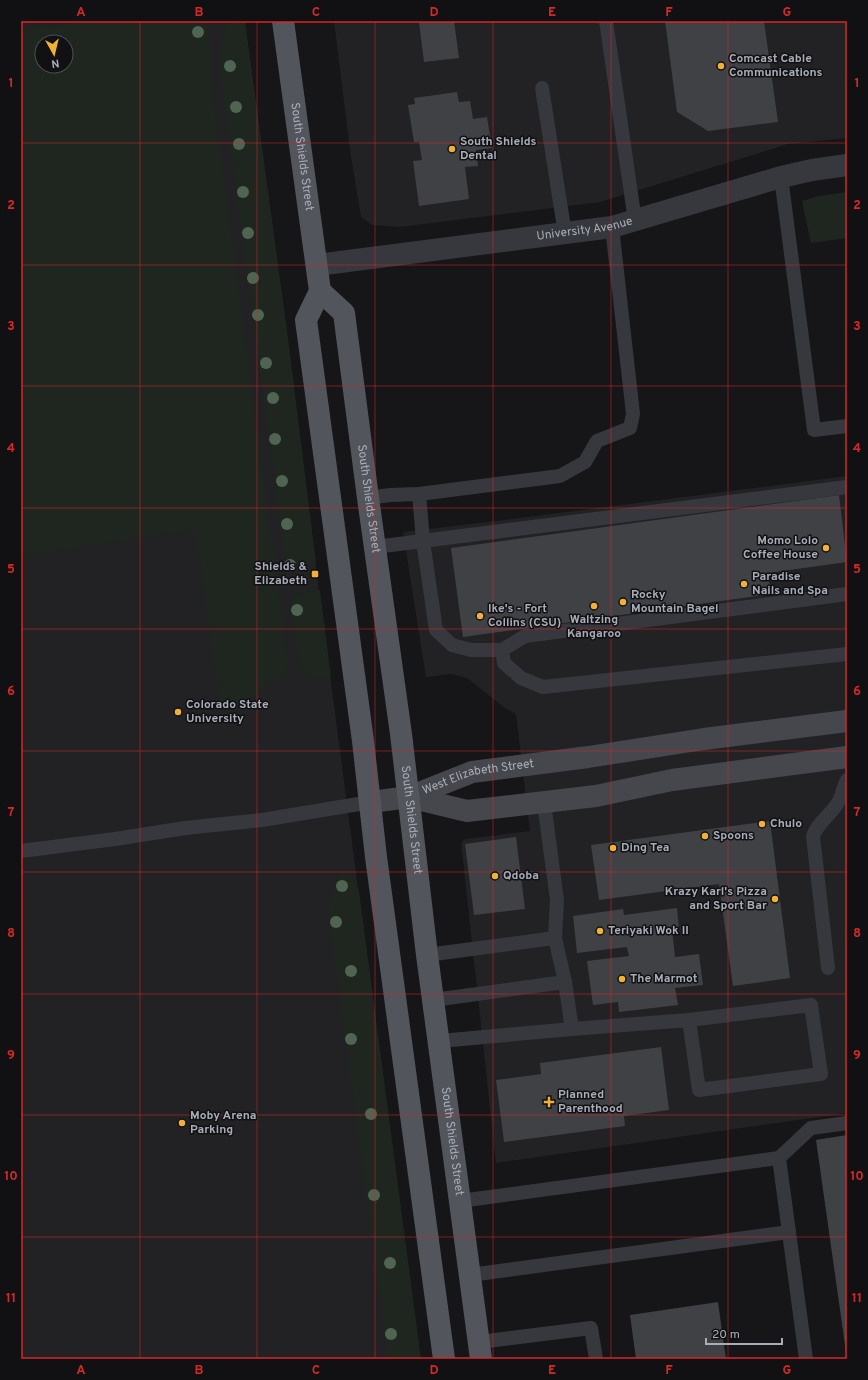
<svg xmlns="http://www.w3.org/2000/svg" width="868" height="1380" font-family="Overpass,sans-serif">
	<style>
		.built { fill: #222225; fill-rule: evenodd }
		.green { fill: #1e261f; fill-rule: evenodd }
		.building { fill: #404145 }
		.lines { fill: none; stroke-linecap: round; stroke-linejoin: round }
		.service { stroke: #37383d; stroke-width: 14 }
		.minor { stroke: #37383d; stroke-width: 22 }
		.secondary { stroke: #45474d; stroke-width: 22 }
		.primary { stroke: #53555c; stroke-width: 22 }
		.tree { fill: #506452 }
		.grid { fill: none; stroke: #d62828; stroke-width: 1; stroke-opacity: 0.55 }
		.poi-dot { fill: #f2b134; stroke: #111113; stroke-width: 1.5 }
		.labels { text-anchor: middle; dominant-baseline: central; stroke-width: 3; stroke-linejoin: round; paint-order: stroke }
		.poi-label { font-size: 12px; font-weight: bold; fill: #a8adb8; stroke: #111113; text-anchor: start }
		.street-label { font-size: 12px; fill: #a8adb8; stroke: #111113 }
		.neatline { fill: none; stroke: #d62828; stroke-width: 1.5 }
		.grid-label { font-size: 13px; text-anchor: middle; font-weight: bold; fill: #d62828 }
	</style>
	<rect width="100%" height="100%" fill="#161618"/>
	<g class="built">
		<path d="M21,21H244L420,1359H21ZM42,42H66V66H42Z"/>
		<path d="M334,21H847V138L788,144L600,202L399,227L372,225L361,217L350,150Z"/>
		<path d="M847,476V1113L496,1163L461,842L466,839L530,831L516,714L505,708L467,678L451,674L426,677L403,532L505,520Z"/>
	</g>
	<g class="green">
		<path d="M89,21H204L209,36V67L288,663L287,668L284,672C264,688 246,706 221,714L196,530L21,556V30ZM42,42H66V66H42Z"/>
		<path d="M229,21H245L288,338L316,563L286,567L219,62C220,47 221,35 229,21Z"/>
		<path d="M847,192V238L811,243L802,201L819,196Z"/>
		<path d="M320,590L331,677C315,678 305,681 299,663L290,595Z"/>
		<path d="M350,874L359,891L421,1359H388L328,908L330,900L338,877Z"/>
	</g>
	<g class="building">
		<path d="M426,21H454L459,58L424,62L419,22Z"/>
		<path d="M665,21H764L778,122L708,131L677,112Z"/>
		<path d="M457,92L459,102L470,101L473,119L487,117L492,148L476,150L478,166L465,167L469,199L419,206L413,161L422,160L419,142H414L408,105L415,104L414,98Z"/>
		<path d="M839,495L847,562L768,573L771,594L463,637L451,548Z"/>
		<path d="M770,821L790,978L733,986L719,884L599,900L591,845Z"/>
		<path d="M516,837L525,909L474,915L465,844Z"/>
		<path d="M677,908L679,928L672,929L675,957L699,954L703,985L675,988L678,1005L619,1012L618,1002L593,1005L587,961L629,956L627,947L577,953L573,916L623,909L624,915Z"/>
		<path d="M661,1047L669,1110L624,1116L625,1126L504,1142L496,1080L541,1074L540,1063Z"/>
		<path d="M847,1135V1352H846L816,1140Z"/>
		<path d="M718,1302L726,1359H636L630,1315Z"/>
	</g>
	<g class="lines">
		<g class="service">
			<path d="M606,21L635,221"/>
			<path d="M542,88L565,234"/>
			<path d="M781,177L814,430L847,426"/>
			<path d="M419,494L423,541L436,630L452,645L471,650H502"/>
			<path d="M368,498L390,495L419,494L560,476L585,462L597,441L630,428L633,414L612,227"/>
			<path d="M375,547L847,487"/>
			<path d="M847,594L525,636L502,650L504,663L521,678L543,687L847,654"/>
			<path d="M21,851L115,839L185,828L262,820L371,802"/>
			<path d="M555,938L565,982L572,1029"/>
			<path d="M427,955L555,938L557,900L544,803"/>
			<path d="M828,968L813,836C817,823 832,814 839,801C843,794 843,787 847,780"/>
			<path d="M433,1000L565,982"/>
			<path d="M440,1041L572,1029L689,1020L811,1005L821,1074L699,1090L689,1020"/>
			<path d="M779,1158L806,1359"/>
			<path d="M460,1201L779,1158L811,1128L847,1123"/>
			<path d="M470,1275L789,1232"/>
			<path d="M479,1342L591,1328L596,1359"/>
		</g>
		<path class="minor" id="s1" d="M317,265L612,227L781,177L812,170L847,165"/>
		<g class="secondary">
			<path d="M409,797L467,811L596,796L672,780L847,757"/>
			<path id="s2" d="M371,802L409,797L472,772L588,757L704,739L847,721"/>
		</g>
		<g class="primary">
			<path id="s3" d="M283,21L320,291L306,320L363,741L376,857L444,1359"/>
			<path id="s4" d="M320,291L344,313L368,498L401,734L427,955L481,1359"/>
		</g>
	</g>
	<g class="tree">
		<circle cx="198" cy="32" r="6"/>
		<circle cx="230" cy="66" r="6"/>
		<circle cx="236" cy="107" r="6"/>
		<circle cx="239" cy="144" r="6"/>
		<circle cx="243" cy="192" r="6"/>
		<circle cx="248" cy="233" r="6"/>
		<circle cx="253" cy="278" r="6"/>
		<circle cx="258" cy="315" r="6"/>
		<circle cx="266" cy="363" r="6"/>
		<circle cx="273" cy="398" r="6"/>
		<circle cx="275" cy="439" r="6"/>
		<circle cx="282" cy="481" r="6"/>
		<circle cx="287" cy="524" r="6"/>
		<circle cx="290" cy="565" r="6"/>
		<circle cx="297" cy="610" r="6"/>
		<circle cx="342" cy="886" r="6"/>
		<circle cx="336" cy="922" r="6"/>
		<circle cx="351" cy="971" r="6"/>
		<circle cx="351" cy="1039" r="6"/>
		<circle cx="371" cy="1114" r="6"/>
		<circle cx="374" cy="1195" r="6"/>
		<circle cx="390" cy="1263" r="6"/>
		<circle cx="391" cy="1334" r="6"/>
	</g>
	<path class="grid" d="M140,21V1359M257,21V1359M375,21V1359M493,21V1359M611,21V1359M728,21V1359M21,143H847M21,265H847M21,386H847M21,508H847M21,629H847M21,751H847M21,872H847M21,994H847M21,1115H847M21,1237H847"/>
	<g class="poi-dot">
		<circle cx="721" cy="66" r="4"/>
		<circle cx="452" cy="149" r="4"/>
		<circle cx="826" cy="548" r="4"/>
		<rect x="311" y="570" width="8" height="8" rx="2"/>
		<circle cx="744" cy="584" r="4"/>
		<circle cx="623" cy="602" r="4"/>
		<circle cx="594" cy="606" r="4"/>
		<circle cx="480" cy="616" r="4"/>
		<circle cx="178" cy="712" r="4"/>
		<circle cx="762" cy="824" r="4"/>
		<circle cx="705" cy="836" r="4"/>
		<circle cx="613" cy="848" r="4"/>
		<circle cx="495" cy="876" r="4"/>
		<circle cx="775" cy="899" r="4"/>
		<circle cx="600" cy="931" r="4"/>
		<circle cx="622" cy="979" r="4"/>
		<path d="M547 1096h4v4h4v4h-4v4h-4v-4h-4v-4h4z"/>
		<circle cx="182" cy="1123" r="4"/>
	</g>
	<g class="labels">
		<g class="poi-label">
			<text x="729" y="59">Comcast Cable<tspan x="729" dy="14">Communications</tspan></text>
			<text x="460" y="142">South Shields<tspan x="460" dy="14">Dental</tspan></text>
			<text x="818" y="541" text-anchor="end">Momo Lolo<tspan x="818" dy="14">Coffee House</tspan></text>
			<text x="307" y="567" text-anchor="end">Shields &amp;<tspan x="307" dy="14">Elizabeth</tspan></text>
			<text x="752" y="577">Paradise<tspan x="752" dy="14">Nails and Spa</tspan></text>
			<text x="631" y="595">Rocky<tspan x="631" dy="14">Mountain Bagel</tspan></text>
			<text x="488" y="609">Ike's - Fort<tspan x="488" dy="14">Collins (CSU)</tspan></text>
			<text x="594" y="620" text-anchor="middle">Waltzing<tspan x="594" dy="14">Kangaroo</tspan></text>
			<text x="186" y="705">Colorado State<tspan x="186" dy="14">University</tspan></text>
			<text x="770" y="824">Chulo</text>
			<text x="713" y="836">Spoons</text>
			<text x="621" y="848">Ding Tea</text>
			<text x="503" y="876">Qdoba</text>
			<text x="767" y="892" text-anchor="end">Krazy Karl's Pizza<tspan x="767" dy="14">and Sport Bar</tspan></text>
			<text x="608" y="931">Teriyaki Wok II</text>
			<text x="630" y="979">The Marmot</text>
			<text x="558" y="1095">Planned<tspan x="558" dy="14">Parenthood</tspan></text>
			<text x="190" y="1116">Moby Arena<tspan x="190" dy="14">Parking</tspan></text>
		</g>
		<g class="street-label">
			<text stroke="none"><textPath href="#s3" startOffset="137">South Shields Street</textPath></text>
			<text stroke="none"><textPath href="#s1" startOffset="270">University Avenue</textPath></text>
			<text stroke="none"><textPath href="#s4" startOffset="220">South Shields Street</textPath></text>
			<text stroke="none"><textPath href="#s2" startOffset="111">West Elizabeth Street</textPath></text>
			<text stroke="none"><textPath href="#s4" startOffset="544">South Shields Street</textPath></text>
			<text stroke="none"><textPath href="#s4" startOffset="868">South Shields Street</textPath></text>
		</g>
	</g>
	<rect width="868" height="1380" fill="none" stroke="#111113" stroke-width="44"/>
	<g transform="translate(54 54) rotate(172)"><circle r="19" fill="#111113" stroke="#4d4f55"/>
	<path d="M0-3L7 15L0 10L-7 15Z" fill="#f2b134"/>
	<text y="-6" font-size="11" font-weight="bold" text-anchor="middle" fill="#a8adb8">N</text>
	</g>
	<path d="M706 1338v6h76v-6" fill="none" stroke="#a8adb8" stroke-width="2"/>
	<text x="712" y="1338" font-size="12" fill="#a8adb8" stroke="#111113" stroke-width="3" paint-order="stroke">20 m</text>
	<rect x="22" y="22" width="824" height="1336" class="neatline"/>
	<g class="grid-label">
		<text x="81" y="16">A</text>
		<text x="199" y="16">B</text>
		<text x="316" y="16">C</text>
		<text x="434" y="16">D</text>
		<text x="552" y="16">E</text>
		<text x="669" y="16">F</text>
		<text x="787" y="16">G</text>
		<text x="11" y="87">1</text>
		<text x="857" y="87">1</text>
		<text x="11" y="209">2</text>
		<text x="857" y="209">2</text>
		<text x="11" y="330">3</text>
		<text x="857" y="330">3</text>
		<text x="11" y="452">4</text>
		<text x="857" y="452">4</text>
		<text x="11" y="573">5</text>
		<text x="857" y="573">5</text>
		<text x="11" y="695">6</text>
		<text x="857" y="695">6</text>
		<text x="11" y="816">7</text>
		<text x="857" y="816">7</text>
		<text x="11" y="937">8</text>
		<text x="857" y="937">8</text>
		<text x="11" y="1059">9</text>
		<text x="857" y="1059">9</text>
		<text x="11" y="1180">10</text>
		<text x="857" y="1180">10</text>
		<text x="11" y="1302">11</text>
		<text x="857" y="1302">11</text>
		<text x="81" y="1374">A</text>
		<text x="199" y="1374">B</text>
		<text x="316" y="1374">C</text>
		<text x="434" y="1374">D</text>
		<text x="552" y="1374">E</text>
		<text x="669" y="1374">F</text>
		<text x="787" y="1374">G</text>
	</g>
</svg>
